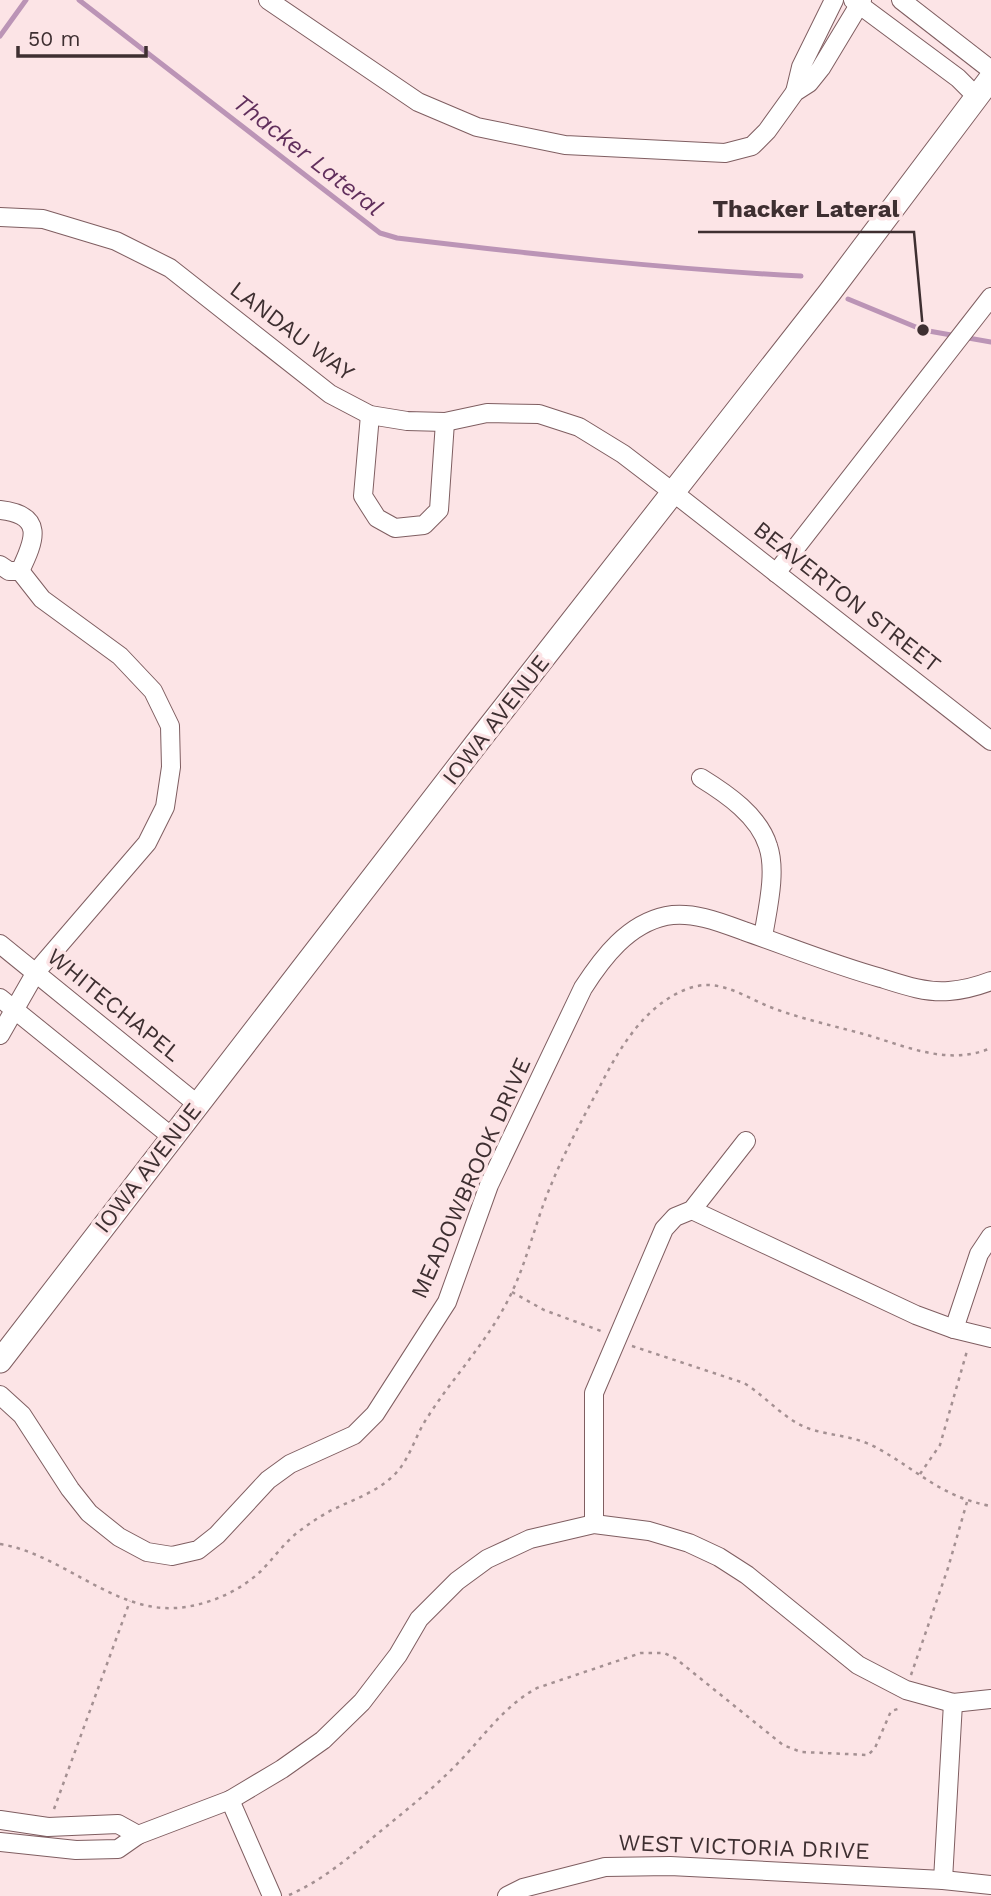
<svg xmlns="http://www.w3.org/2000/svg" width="991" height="1896" font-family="'Work Sans',sans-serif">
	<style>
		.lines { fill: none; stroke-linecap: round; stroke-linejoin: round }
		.stream { stroke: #bb94b6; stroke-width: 5 }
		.minor-casing { stroke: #7f5e61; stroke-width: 20 }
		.tertiary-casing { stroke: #7f5e61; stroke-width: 25 }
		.path { stroke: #a49092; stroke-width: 2.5; stroke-dasharray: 3.5 5; stroke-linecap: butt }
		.minor { stroke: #fff; stroke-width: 18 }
		.tertiary { stroke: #fff; stroke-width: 23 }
		.labels { text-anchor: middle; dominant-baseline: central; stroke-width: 7; stroke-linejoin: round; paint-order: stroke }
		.street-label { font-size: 23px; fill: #3e2f31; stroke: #fce4e6 }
		.water-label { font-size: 24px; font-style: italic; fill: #612f5c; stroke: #fce4e6 }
		.leader { fill: none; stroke: #3e2f31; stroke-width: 2.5 }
		.callout-dot { fill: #3e2f31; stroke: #fce4e6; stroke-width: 2.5 }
		.callout-label { font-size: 24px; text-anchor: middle; font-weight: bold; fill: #3e2f31; stroke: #fce4e6; stroke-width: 7; stroke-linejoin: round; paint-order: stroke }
	</style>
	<rect width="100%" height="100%" fill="#fce4e6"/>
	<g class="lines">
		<g class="stream">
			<path d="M79,0L380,233L397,238C531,254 666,269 801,276"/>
			<path d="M0,36L26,0"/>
			<path d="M848,299L923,330L991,342"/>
		</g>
		<defs>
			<g id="minor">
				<path d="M268,0L418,102L477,127L565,145L725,153L752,146L767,131L795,92L809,83L821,68L862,0"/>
				<path d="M853,0L958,78L977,97"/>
				<path d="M901,0L991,70"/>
				<path d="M795,92L801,67L834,0"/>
				<path d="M0,217L43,219L116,241L170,268L330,394L370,415L407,421L445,422L487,413L539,414L579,427L623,454L674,493L991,741"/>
				<path d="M370,415L363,496L377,518L395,528L424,525L439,510L445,422"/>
				<path d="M0,510C45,515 35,540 20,571"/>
				<path d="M0,565L9,571H20"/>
				<path d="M776,573L991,297"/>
				<path d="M701,778C727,794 759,816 768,846C777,872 767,911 763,937"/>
				<path d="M0,944L197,1104"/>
				<path d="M0,998L172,1137"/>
				<path d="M0,1035L36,972L147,843L165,807L171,767L170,726L153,691L120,656L42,599L20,571"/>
				<path d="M692,1210L916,1315L954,1329L991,1338"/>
				<path d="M954,1329L979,1254L991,1236"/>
				<path d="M0,1395L22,1415L70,1489L89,1513L119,1537L147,1552L172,1556L198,1550L217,1535L268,1480L290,1464L354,1435L375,1414L447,1302L489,1185L583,988C603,957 628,924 666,916C692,911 720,922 744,931C790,947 834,965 881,978C903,985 926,993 949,991C963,990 978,986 991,981"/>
				<path d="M594,1524V1393L664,1229L675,1217L692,1210L746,1141"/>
				<path d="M230,1800L272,1896"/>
				<path d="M0,1820L48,1827L118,1824L138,1835L118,1849L76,1850L0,1842"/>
				<path d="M138,1835L230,1800L282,1769L323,1740L362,1702L398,1655L419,1619L457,1581L487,1559L530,1539L594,1524L649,1531L689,1543L719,1557L747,1575L858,1665L906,1690L953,1703L991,1699"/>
				<path d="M943,1880L953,1703"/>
				<path d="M507,1896L523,1888L605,1867L670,1866L943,1880L991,1885"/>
			</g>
			<path id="tertiary" d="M0,1361L476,744L830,292L991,78"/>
		</defs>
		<use href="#minor" class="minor-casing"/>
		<use href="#tertiary" class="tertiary-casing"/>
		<g class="path">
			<path d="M512,1292L544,1310L601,1331"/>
			<path d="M632,1346L744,1383C767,1397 784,1420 810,1429C832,1436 856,1436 877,1448C919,1471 941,1497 991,1506"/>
			<path d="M920,1474L940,1445L967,1351"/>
			<path d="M0,1544C62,1554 113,1612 176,1608C206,1606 239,1592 261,1571C273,1559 284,1543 298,1532C309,1524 320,1516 332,1510C354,1499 378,1492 396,1473C411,1457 416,1433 429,1415C456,1373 490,1339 512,1292C528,1258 536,1220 551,1185C565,1151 582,1120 599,1088C616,1055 636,1019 669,998C680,991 694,985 707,985C729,985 750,999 770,1007C801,1019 835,1026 867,1035C908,1047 949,1066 991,1048"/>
			<path d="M911,1675L948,1568L967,1502"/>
			<path d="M54,1809L130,1601"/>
			<path d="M289,1895C324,1880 353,1854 382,1830C409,1808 435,1787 459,1762C484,1736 504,1706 537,1688L641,1653H664L675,1658L783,1745L801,1752L868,1755L875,1748L891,1711L901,1708"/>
		</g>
		<use href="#minor" class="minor"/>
		<use href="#tertiary" class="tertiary"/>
	</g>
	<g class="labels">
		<g class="street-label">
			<text transform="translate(292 331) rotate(37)">LANDAU WAY</text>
			<text transform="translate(847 597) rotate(38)">BEAVERTON STREET</text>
			<text transform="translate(496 720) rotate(-52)">IOWA AVENUE</text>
			<text transform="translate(114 1005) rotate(39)">WHITECHAPEL</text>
			<text transform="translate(148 1168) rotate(-52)">IOWA AVENUE</text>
			<text transform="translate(471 1178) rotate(-66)">MEADOWBROOK DRIVE</text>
			<text transform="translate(744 1847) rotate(2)">WEST VICTORIA DRIVE</text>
		</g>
		<g class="water-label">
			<text transform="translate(308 155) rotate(38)">Thacker Lateral</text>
		</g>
	</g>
	<path class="leader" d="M923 330L914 232H698"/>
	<circle class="callout-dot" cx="923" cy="330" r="7"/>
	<g class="callout-label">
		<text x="806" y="217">Thacker Lateral</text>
	</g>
	<path d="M18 46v10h128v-10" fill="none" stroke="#3e2f31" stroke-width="3.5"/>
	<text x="28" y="46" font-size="21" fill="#3e2f31" stroke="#fce4e6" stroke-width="5" paint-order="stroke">50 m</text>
</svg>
